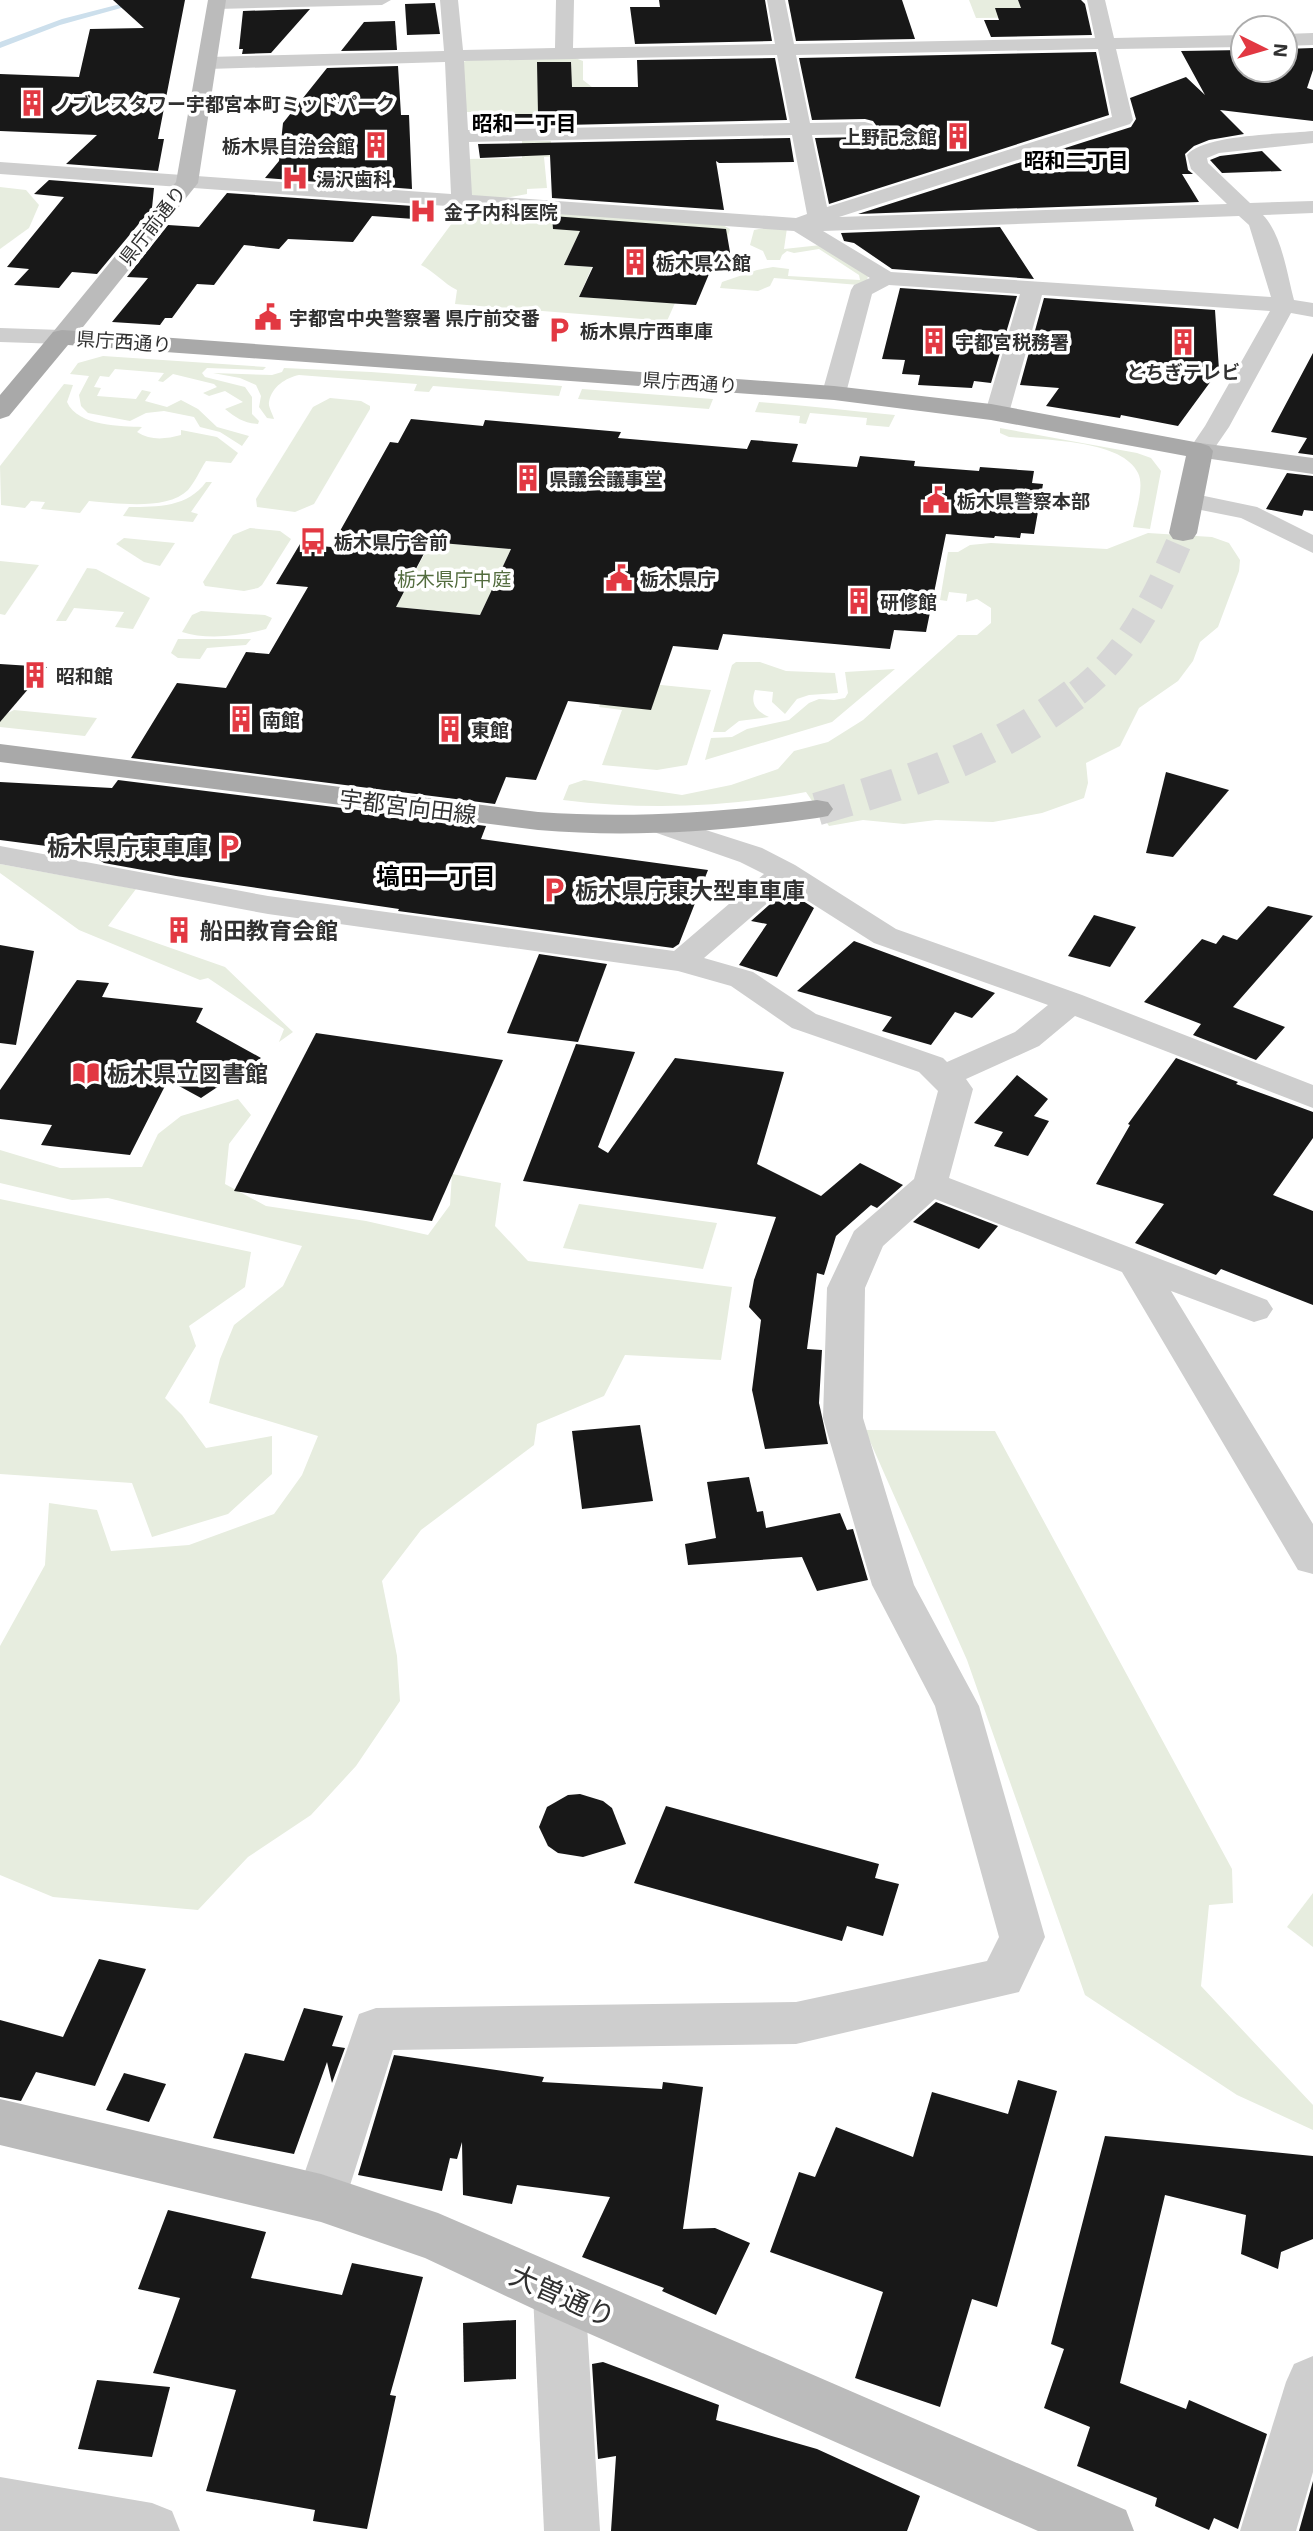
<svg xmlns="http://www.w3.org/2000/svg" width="1313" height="2531" font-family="'Exo 2','Noto Sans JP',sans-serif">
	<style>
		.green { fill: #e7eddf }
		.water { fill: #ccdfec }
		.building { fill: #181818; fill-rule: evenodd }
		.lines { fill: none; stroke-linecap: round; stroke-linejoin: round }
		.primary-tunnel-far1 { stroke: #d6d6d6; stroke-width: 26; stroke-dasharray: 26 13; stroke-linecap: butt }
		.primary-tunnel { stroke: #d6d6d6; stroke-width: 33; stroke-dasharray: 33 17; stroke-linecap: butt }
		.street { fill: #cecece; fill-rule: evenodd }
		.secondary { fill: #bbb; fill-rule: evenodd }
		.primary { fill: #a9a9a9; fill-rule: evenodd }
		.labels { text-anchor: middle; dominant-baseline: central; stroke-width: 7; stroke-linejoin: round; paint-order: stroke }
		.far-poi-label { font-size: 19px; font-weight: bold; fill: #313131; stroke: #fff; text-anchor: start }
		.far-street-label { font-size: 19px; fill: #313131; stroke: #fff }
		.far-park-label { font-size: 19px; fill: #536c3e; stroke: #fff }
		.far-neighbourhood-label { font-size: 21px; font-weight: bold; fill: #000; stroke: #fff }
		.street-label { font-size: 23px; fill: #313131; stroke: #fff }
		.poi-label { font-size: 23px; font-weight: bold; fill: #313131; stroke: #fff; text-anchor: start }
		.neighbourhood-label { font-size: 24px; font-weight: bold; fill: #000; stroke: #fff }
		.near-street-label { font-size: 28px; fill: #313131; stroke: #fff }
	</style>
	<rect width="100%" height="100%" fill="#fff"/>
	<g class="green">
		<path d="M969,0H1036L1044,17L976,18Z"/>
		<path d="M575,58L583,61V80L592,87L594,104L542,110L533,117L502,116L499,112H463L460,63L472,59Z"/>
		<path d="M522,141H551V148L565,156L544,157L547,188L527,189V194C507,198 484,203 467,192V159L522,158Z"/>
		<path d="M0,187L26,190L39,205L29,228L0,249Z"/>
		<path d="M464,207L721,224L730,229L726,242L585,221L564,265L592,267L579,297L675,303L667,321L455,304L457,290C443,283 435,272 421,265Z"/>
		<path d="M769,227L787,228L784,249L821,245L868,275L867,282L859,285L774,278L770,286L758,291L720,288L722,282L757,270L773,267L789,269L788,276L860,280L859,275L819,249L794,253L787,251L782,255L780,260H767L763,251L750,245L754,230Z"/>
		<path d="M103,356L266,367L263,370L207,368L202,373L205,377L245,387L252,397V414L259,421L258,424C244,423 236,418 225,409L243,402L225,391L209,396L203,393L217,387L214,384L173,374L163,382L158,381L164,373L115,369L109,377L100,376L94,387L101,388L97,396L136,399L142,390L151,392L145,401L167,407L181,400L198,409L217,427L249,436L242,446L220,432L200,427L194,417L164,411L146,413L130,421L88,413L81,406L79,395L89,376L70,374L78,363Z"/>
		<path d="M284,368L371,372L562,386L559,396L433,386L429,392L414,391L417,384L299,375C286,378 272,386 269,402C268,407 273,414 274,419L267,418L259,407L261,396L256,385L240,378L213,373L272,375L282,372Z"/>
		<path d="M64,384L73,385L67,402C78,427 123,426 142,427L137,432C151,441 166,439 181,435V430L217,437L238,453L231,463L206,461C200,470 195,482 188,490C167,511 116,503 89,501L80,513L41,509L45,502L31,501L25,508L1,505L0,466Z"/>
		<path d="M582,389L713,399L709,409L578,399Z"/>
		<path d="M330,398L361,401L370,406V409L314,504L295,512L257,507L256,499L313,407Z"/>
		<path d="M759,402C804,405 849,411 895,415L889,427L866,425L867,418L810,413L806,424L799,423L800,416L755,412Z"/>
		<path d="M1000,428L1137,453L1151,458L1161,471L1150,529L1133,527C1135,513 1145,487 1138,473C1122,439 1041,440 1009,437L1000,433Z"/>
		<path d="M206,482H212L191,512L198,514L193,522L123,516L129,507C158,507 188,507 206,482Z"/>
		<path d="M250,528L280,531L291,539L262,585L258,588L244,591L205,586L203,582L233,535Z"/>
		<path d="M1148,533L1212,537L1229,543L1240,560L1239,571L1218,627L1200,642L1193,661L1178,681L1139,708L1120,746L1086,763L1088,783L1084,798L1042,813L993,822L936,820L904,824L863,820L829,826L806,792C726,808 643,810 563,800L569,785L584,780L682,795L731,785L778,769L794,751L828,742L863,720L958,635H977L991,623V608L977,599L966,602L967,594L949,592L947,601L940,600L948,552H958L970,545L991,543L1107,549Z"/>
		<path d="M124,538L175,543L160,566L144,562L116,544Z"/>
		<path d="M431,542L511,549L480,615L396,607Z"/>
		<path d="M0,561L39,565L5,615L0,614Z"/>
		<path d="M87,568L96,569L150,598L133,629L115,627L124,612L74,608L66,621H56Z"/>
		<path d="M201,611L265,615L272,618L266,629C242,636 206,640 182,632L192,615Z"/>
		<path d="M178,639H251L246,645L207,648L200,659L178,658L171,653Z"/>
		<path d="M736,662H760L786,671L835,673L838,693L809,695L797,699L785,714L772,702L773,692L755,690C750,704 756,711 769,717L739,721L725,732H713L732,665Z"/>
		<path d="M895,669L832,722L705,760L711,738L732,737L747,729L789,720L809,703L819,699L834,700L845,698L848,693L845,672Z"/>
		<path d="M631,682L711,690L687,765L657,770L602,765L622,710L599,707L606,689Z"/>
		<path d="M14,710L97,718L85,736L0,727V717Z"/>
		<path d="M0,864L136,889L108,926L225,967L293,1032L279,1042L284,1029L208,978L200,980L79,930L0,873Z"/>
		<path d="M238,1099L251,1115L229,1144L225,1184L266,1206L366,1221L428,1235L450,1205L452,1174L501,1183L495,1226L528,1261L732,1287L721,1360L625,1355L604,1396L537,1424L534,1445L421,1530L382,1581L397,1656L400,1701L356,1766L311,1815L248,1857L198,1910L53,1897L0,1875V1646L45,1565L49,1503L97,1510L111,1551L189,1545L274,1514L302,1475L318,1436L209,1403L220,1359L234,1325L283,1286L302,1246L108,1198L72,1200L0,1183V1150L60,1168L142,1167L158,1134L181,1116Z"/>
		<path d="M0,1199L251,1252L245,1287L189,1326L196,1346L165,1398L182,1415L206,1448L272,1436V1474L228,1514L152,1537L132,1483L0,1474Z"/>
		<path d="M579,1204L717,1223L703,1269L563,1248Z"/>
		<path d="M865,1430L995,1431L1232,1869L1233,1903L1209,1905L1201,1986L1313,2105V2130L1237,2095L1085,1995L967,1660Z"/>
		<path d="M1313,1893V1947L1287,1927Z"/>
	</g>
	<path class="water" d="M136,0L146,1L60,25L0,48V42L62,19Z"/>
	<g class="building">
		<path d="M113,0H185L158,139H164L158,171L66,164L97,135L0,131V74L79,77L90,29L144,28Z"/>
		<path d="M659,0H765L772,41L635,44L630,7H660Z"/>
		<path d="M788,0H902L915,39L796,41Z"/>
		<path d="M1018,0H1081L1085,4L1092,35L991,37L984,20H999L995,8H1021Z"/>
		<path d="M435,3L440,34L407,35L405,4Z"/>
		<path d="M310,9L271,53L242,54L243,49H239L243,11Z"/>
		<path d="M395,21L397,50L341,51L364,22Z"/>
		<path d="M1313,48V70L1307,88L1313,90V121L1220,110L1244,134L1209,140L1194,146L1185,154L1188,170L1193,174H1182L1199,202L858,214L1131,127L1136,119L1130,98L1186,77L1205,95L1181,51L1243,50V70H1285V49Z"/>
		<path d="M1096,52L1109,115L829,204L815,138L865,137L874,134L878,128L873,121L865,119L812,120L799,58Z"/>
		<path d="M775,58L787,120L477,127L476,119H493L495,114H538L537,62H571L572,87H638L637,60Z"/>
		<path d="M398,66L401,115H409L412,189L265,178L279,161L283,123L327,68Z"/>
		<path d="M790,138L794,162L719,163L716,161L724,210L552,198L550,155L480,158L478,144Z"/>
		<path d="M1262,151L1282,171L1222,173L1210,160L1220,156Z"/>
		<path d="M49,180L154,188L152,208L97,274L72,272L59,288L14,285L29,269L7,267L64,197L34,194Z"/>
		<path d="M227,193L413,206L414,219L372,216L353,242L288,239L279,249L244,245L214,285L197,284L172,318H165L160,325L112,322L148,278L127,277L168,225L199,227Z"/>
		<path d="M552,216L726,229L730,252L721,274H709L696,305L579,297L593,267L564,265L580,231L553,229Z"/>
		<path d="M1000,227L1034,279L892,269L854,243L844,241L841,233Z"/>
		<path d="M900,288L1017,296L991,383L974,381L972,388L918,385L920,375L902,374L905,360L882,359Z"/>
		<path d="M1044,298L1215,310L1219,370L1178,426L1121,415L1120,418L1046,406L1059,388L1020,385Z"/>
		<path d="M1313,353V455L1298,453L1307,438L1271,432Z"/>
		<path d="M411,419L483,426L485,420L621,432L618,438L747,449L751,440L798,444L792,462L857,467L860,456L915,461L914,466L979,471L980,467L1034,471L1032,483L1043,484L1034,534L1021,533L1020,538L995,536L994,538L946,534L926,632L894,630L890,649L723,634L718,650L673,646L651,710L568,701L536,780L506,777L495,804L131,758L177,683L226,688L246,652L269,654L308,587L276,584L300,544L331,547L390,442L398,443ZM430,542L511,549L480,615L396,607Z"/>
		<path d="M1287,473L1313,476V511L1304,510L1302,516L1266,509Z"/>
		<path d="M0,664L47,667L0,722Z"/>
		<path d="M1166,772L1229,790L1173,857L1146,853Z"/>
		<path d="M118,780L486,826L481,839L708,870L679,944L673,948L398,911L399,909L176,876L104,863L85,851L0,840V782L112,788Z"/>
		<path d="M786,890L814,908L777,977L739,965L767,924L751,921Z"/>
		<path d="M1268,906L1313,916L1233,1007L1285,1027L1256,1060L1193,1035L1201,1024L1144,1002L1202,939L1216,944L1223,935L1237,940Z"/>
		<path d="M1094,915L1136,927L1110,967L1068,956Z"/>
		<path d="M854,941L995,993L972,1018L955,1012L931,1045L882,1031L892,1017L797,991Z"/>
		<path d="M0,945L34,951L16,1045L0,1043Z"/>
		<path d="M539,954L607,964L578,1042L507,1033Z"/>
		<path d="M77,980L109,983L102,997L203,1008L196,1022L261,1058L201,1098L168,1080L130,1155L41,1145L52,1125L0,1119V1090Z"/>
		<path d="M316,1033L503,1060L432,1221L234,1191Z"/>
		<path d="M576,1044L635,1052L598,1147L608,1153L675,1058L784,1072L757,1164L821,1196L860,1163L903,1185L877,1208L871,1205L836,1236L824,1275L817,1273L807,1349L822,1350L819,1403L828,1444L765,1449L752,1390L761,1320L749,1307L754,1280L776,1217L523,1181Z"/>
		<path d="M1176,1058L1238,1082L1236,1084L1313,1112V1138L1273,1195L1313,1211V1305L1221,1269L1216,1275L1135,1243L1164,1204L1096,1184L1130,1125L1128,1124Z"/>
		<path d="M1017,1075L1048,1099L1034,1116L1049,1121L1028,1156L994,1146L1003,1132L974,1123Z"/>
		<path d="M936,1202L998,1226L979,1249L913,1222Z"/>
		<path d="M640,1425L653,1501L582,1509L572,1431Z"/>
		<path d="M749,1477L757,1512L763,1511L766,1528L840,1513L847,1530L853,1529L868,1580L817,1591L802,1557L688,1565L685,1544L716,1538L707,1482Z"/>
		<path d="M580,1794L603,1801L612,1808L626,1844L583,1857L558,1853L548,1846L539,1827L547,1807L568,1795Z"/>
		<path d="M666,1806L879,1864L875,1878L899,1884L883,1936L847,1926L842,1941L634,1883Z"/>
		<path d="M99,1959L146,1969L95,2086L36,2072L21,2101L0,2097V2020L63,2037Z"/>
		<path d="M304,2008L343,2016L332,2046L345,2048L332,2083L327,2062L294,2154L213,2138L245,2053L284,2061Z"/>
		<path d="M394,2055L544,2077L542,2082L662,2089L663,2082L703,2087L683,2229L715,2228L750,2243L716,2315L662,2291L664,2288L582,2257L610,2197L517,2185L512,2204L463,2195L462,2142L457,2159L450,2158L442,2191L358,2175Z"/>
		<path d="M124,2073L166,2084L149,2122L106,2110Z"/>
		<path d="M1018,2080L1057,2091L997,2307L972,2299L940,2407L855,2378L883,2292L770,2252L799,2172L815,2177L836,2127L913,2157L932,2092L1008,2114Z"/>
		<path d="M1105,2136L1313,2156V2239L1281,2252L1278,2269L1241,2254L1246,2215L1165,2195L1120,2383L1186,2409L1189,2400L1267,2434L1238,2529L1214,2518L1209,2530L1155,2506L1157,2498L1077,2466L1090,2427L1044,2408L1064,2349L1051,2344Z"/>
		<path d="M168,2210L266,2232L251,2278L342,2295L352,2263L423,2277L390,2395L396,2396L367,2529L313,2521L315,2510L206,2491L236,2390L153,2373L180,2298L138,2289Z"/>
		<path d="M516,2320V2379L464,2382L463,2323Z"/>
		<path d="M603,2362L719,2405L716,2420L817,2449L920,2496L907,2531H611L616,2456L598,2459L592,2364Z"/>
		<path d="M97,2380L170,2387L152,2457L78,2449Z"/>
		<path d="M1313,2481V2531H1299Z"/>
	</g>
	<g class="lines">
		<path class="primary-tunnel-far1" d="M1077,693C1130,653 1158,592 1183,533"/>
		<path class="primary-tunnel" d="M817,809C917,780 995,755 1079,691"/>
		<g class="street">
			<path d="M211,0H391L382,5L217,9L208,4Z"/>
			<path d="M440,0H458L463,50L555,48L556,0H574L573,48L775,44L767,0H785L794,44L1095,38L1087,0H1105L1114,38L1243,35V47L1116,49L1133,120L1130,124L839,217L1227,204L1191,169L1187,155C1203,134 1286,134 1313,131V143L1219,153L1207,158L1208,163L1250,203L1313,201V213L1263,215C1282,235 1287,274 1294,300L1313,303V317L1291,313L1229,427L1209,456L1200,458L1191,456L1188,451L1205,426L1270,311L1042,295L1009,413L1006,418L997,420L988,418L985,413L1020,294L889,285L872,294L846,393L842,398H826L822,393L851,290L854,285L870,278L794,231L0,174V162L451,194L445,62L208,69L199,63L208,57L444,51ZM1098,49L1112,117L827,207L812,135L865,134L872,132L875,128L872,124L865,122L810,123L796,55ZM777,55L790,123L468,130L464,61ZM792,135L807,214L796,218L472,195L469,142ZM1239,216L1249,225L1271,297L891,272L823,231Z"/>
			<path d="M1313,33V45L1285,46V34Z"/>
			<path d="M0,328L62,330L70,332L74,337L70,342L62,344L0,342Z"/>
			<path d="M1190,493L1257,507L1313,535V553L1241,518L1181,506L1177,501L1181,496Z"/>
			<path d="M662,816L762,848L795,865L896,929L1082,995L1313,1085V1108L1075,1016L1039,1046L966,1079L973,1089L949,1178L1267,1300L1273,1309L1267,1318L1254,1322L1171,1291L1313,1524V1574L1298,1570L1122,1272L935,1199L883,1246L865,1288L863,1418L914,1585L979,1706L1045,1937L1019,1992L796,2044L393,2050L346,2198L339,2214L321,2221L303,2214L296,2198L359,2014L376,2008L796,2002L987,1961L999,1937L935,1706L872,1585L823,1418L827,1288L854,1231L914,1179L938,1091L919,1072L792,1028L731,986L678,971L268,914L0,864V846L268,896L674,951L764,874L740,862L651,831L647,825L651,819ZM786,887L874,943L1048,1005L1015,1032L947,1062L943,1058L816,1014L753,972L704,958Z"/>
			<path d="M559,2269L577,2277L585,2294L600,2531H544L533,2294L541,2277Z"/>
			<path d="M1313,2356V2472L1296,2531H1240L1286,2382L1294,2364Z"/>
			<path d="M0,2477L152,2503L172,2511L180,2531H0Z"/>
		</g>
		<g class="secondary">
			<path d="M208,0H226L198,183L71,342L62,344L53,342L50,337L53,332L176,182Z"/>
			<path d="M1200,443L1313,458V474L1191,456L1187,451L1191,446Z"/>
			<path d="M0,2099L321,2174L438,2213L1126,2510L1134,2531H1038L540,2312L425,2258L321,2222L0,2145Z"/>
		</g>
		<g class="primary">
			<path d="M62,330L834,386L991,404L1200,443L1209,446L1213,451L1197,533L1193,539L1183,541L1173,539L1169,533L1186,456L991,420L834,400L68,345L9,416L0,419V395L53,332Z"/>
			<path d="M0,744L538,812C633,819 723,812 817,800L828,802L833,809L828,816L817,818C723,831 633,838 538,830L0,762Z"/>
		</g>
	</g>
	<defs>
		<symbol id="building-bare" viewBox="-9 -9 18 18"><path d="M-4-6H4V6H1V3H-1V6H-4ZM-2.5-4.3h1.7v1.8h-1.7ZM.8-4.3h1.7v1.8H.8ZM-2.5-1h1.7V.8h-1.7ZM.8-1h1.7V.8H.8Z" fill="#e23842" stroke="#fff" stroke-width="2.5" paint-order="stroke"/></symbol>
		<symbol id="hospital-bare" viewBox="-9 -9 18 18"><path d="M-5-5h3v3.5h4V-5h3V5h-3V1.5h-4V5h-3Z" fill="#e23842" stroke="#fff" stroke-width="2.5" paint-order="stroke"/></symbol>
		<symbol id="civic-bare" viewBox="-9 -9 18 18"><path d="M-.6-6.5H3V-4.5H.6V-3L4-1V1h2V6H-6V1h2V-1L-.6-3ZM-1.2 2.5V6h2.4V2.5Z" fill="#e23842" stroke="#fff" stroke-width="2.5" paint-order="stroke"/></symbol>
		<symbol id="parking-bare" viewBox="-9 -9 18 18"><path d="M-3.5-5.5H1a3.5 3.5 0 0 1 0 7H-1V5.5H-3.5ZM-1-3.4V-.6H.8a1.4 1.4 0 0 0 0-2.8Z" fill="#e23842" stroke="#fff" stroke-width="2.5" paint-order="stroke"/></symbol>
		<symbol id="bus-bare" viewBox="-9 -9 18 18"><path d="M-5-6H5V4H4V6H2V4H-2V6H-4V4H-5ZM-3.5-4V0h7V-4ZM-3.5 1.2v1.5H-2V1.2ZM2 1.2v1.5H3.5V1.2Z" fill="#e23842" stroke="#fff" stroke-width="2.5" paint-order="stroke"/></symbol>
		<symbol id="library-bare" viewBox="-9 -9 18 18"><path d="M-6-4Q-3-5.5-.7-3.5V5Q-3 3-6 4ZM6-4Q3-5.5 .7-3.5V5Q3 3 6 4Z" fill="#e23842" stroke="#fff" stroke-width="2.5" paint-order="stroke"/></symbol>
	</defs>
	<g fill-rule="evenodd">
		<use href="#building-bare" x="13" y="84" width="38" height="38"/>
		<use href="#building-bare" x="939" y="117" width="38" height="38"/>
		<use href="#building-bare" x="357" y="126" width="38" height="38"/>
		<use href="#hospital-bare" x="276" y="159" width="38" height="38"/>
		<use href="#hospital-bare" x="404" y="192" width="38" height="38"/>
		<use href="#building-bare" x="616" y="243" width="38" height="38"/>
		<use href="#civic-bare" x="249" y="298" width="38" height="38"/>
		<use href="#parking-bare" x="540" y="311" width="38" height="38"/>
		<use href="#building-bare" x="915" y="322" width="38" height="38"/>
		<use href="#building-bare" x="1164" y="323" width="38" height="38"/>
		<use href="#building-bare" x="509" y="459" width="38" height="38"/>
		<use href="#civic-bare" x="917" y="481" width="38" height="38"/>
		<use href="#bus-bare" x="294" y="522" width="38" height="38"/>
		<use href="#civic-bare" x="600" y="559" width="38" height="38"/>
		<use href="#building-bare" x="840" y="582" width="38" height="38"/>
		<use href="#building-bare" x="16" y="656" width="38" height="38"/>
		<use href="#building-bare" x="222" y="700" width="38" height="38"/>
		<use href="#building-bare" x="431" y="710" width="38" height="38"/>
		<use href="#parking-bare" x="210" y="828" width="38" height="38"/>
		<use href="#parking-bare" x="535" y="871" width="38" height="38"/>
		<use href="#building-bare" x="160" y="911" width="38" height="38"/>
		<use href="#library-bare" x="67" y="1054" width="38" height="38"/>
	</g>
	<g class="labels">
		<g class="far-poi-label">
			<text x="53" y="103">ノブレスタワー宇都宮本町ミッドパーク</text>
			<text x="937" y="136" text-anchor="end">上野記念館</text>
			<text x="355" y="145" text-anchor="end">栃木県自治会館</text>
			<text x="316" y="178">湯沢歯科</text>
			<text x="444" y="211">金子内科医院</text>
			<text x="656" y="262">栃木県公館</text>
			<text x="289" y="317">宇都宮中央警察署 県庁前交番</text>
			<text x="580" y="330">栃木県庁西車庫</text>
			<text x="955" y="341">宇都宮税務署</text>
			<text x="1183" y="371" text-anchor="middle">とちぎテレビ</text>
			<text x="549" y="478">県議会議事堂</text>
			<text x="957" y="500">栃木県警察本部</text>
			<text x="334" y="541">栃木県庁舎前</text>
			<text x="640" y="578">栃木県庁</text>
			<text x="880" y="601">研修館</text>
			<text x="56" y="675">昭和館</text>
			<text x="262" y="719">南館</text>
			<text x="471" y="729">東館</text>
		</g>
		<g class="far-street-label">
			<text transform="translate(152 225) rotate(-52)">県庁前通り</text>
			<text transform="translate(124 341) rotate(4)">県庁西通り</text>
			<text transform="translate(690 382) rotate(4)">県庁西通り</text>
		</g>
		<g class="far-park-label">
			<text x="454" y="578">栃木県庁中庭</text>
		</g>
		<g class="far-neighbourhood-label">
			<text x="524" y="122">昭和一丁目</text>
			<text x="1076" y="159">昭和二丁目</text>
		</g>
		<g class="street-label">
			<text transform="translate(408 806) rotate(7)">宇都宮向田線</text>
		</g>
		<g class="poi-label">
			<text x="208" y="847" text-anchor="end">栃木県庁東車庫</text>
			<text x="575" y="890">栃木県庁東大型車車庫</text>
			<text x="200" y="930">船田教育会館</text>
			<text x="107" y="1073">栃木県立図書館</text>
		</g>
		<g class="neighbourhood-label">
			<text x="436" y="875">塙田一丁目</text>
		</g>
		<g class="near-street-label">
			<text transform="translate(563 2295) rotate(24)">大曽通り</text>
		</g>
	</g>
	<g transform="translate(1264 49) rotate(95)"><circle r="33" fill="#ffffff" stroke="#adadad" stroke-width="2"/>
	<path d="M0-5L12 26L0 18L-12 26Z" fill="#e23842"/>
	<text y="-10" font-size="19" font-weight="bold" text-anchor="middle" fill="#313131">N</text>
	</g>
</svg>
